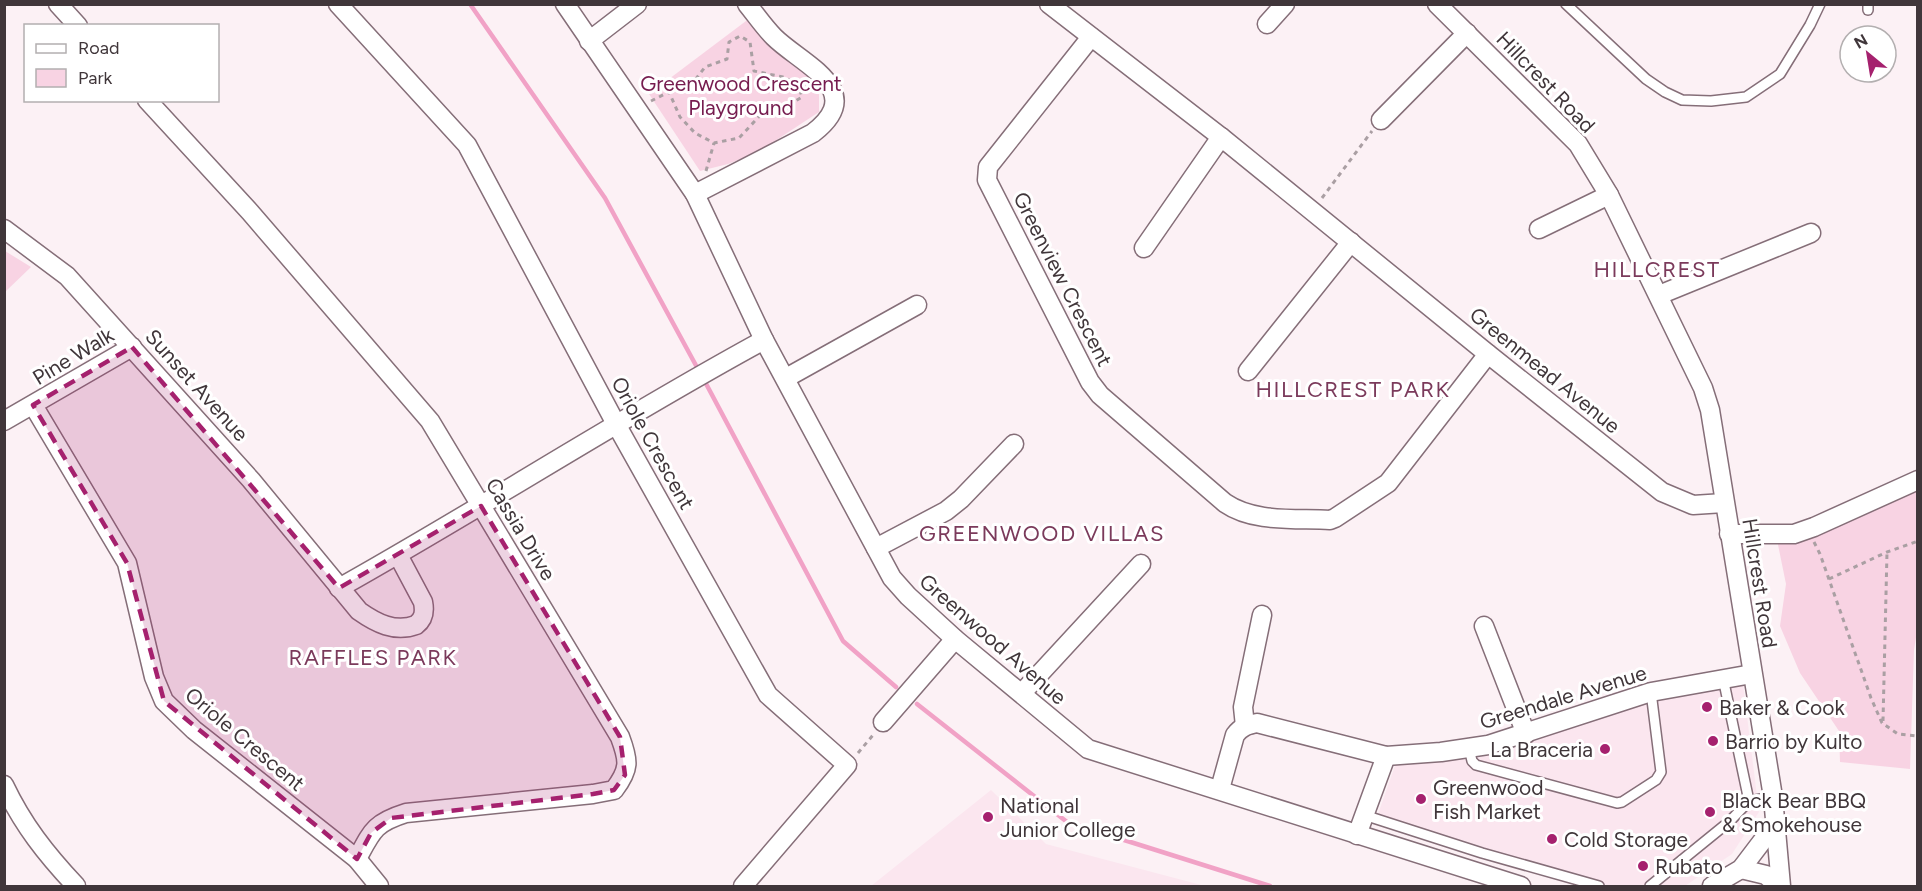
<svg xmlns="http://www.w3.org/2000/svg" width="1922" height="891" font-family="Figtree,sans-serif">
	<style>
		.built { fill: #fbe6ef }
		.green { fill: #f8d3e3 }
		.lines { fill: none; stroke-linecap: round; stroke-linejoin: round }
		.stream { stroke: #f1a2c6; stroke-width: 4.5 }
		.service-casing { stroke: #856e78; stroke-width: 12 }
		.minor-casing { stroke: #856e78; stroke-width: 21 }
		.path { stroke: #aa9fa3; stroke-width: 3; stroke-dasharray: 4.5 4.5; stroke-linecap: butt }
		.service { stroke: #fff; stroke-width: 9 }
		.minor { stroke: #fff; stroke-width: 18 }
		.marked { fill: #a5216e; fill-opacity: 0.2; stroke: #a5216e; stroke-width: 4.5; stroke-dasharray: 12 8; stroke-linejoin: round }
		.poi-dot { fill: #a5216e; stroke: #fff; stroke-width: 2 }
		.labels { text-anchor: middle; dominant-baseline: central; stroke-width: 6; stroke-linejoin: round; paint-order: stroke }
		.street-label { font-size: 21px; fill: #40363a; stroke: #fff }
		.park-label { font-size: 21px; fill: #761c4f; stroke: #fff }
		.poi-label { font-size: 21px; fill: #40363a; stroke: #fff; text-anchor: start }
		.neighbourhood-label { font-size: 22px; letter-spacing: 1.5px; fill: #7b3a5b; stroke: #fff }
	</style>
	<rect width="100%" height="100%" fill="#fcf1f5"/>
	<g class="built">
		<path d="M1743,684L1759,812L1732,854L1685,886H1610L1377,817L1397,760L1453,759L1501,753L1656,696Z"/>
		<path d="M991,790L1046,844L1205,886H871Z"/>
	</g>
	<g class="green">
		<path d="M750,18L803,69L819,88V112L758,152L728,164L700,171L649,94Z"/>
		<path d="M5,251L31,267L5,292Z"/>
		<path d="M1917,488L1918,625L1914,650L1910,769L1840,762L1839,731L1800,673L1780,626L1786,584L1776,535Z"/>
	</g>
	<g class="lines">
		<g class="stream">
			<path d="M470,4L605,198L699,371"/>
			<path d="M703,378L843,641L896,687"/>
			<path d="M917,704L1067,822L1270,886"/>
		</g>
		<defs>
			<g id="service">
				<path d="M1566,4L1646,79L1665,92L1682,100L1711,101L1746,97L1780,74L1810,25L1820,4"/>
				<path d="M1868,4V10"/>
				<path d="M1723,678L1749,801"/>
				<path d="M1469,748L1472,761L1476,765L1617,803L1622,802L1656,780L1661,772L1651,692"/>
				<path d="M1364,815L1482,853L1599,886"/>
				<path d="M1650,886L1730,821L1749,801L1773,797"/>
			</g>
			<g id="minor">
				<path d="M58,4L78,26"/>
				<path d="M338,4L467,145L616,424L768,695L847,765L743,886"/>
				<path d="M565,4L695,194L764,340L892,578L908,596L955,639L1088,749L1521,886"/>
				<path d="M1049,4L1221,137L1488,354L1662,492L1693,505L1724,503"/>
				<path d="M1437,4L1578,144L1609,195L1703,388L1710,410L1773,797L1781,886"/>
				<path d="M1267,24L1285,4"/>
				<path d="M1091,37L988,167L987,180L1090,382L1100,395L1225,503C1254,523 1295,518 1330,520L1335,518L1388,483L1488,354"/>
				<path d="M589,41L637,4"/>
				<path d="M147,100L250,212L430,421L620,737C629,761 630,769 614,790L593,794L406,813C374,823 372,831 357,859"/>
				<path d="M1381,120L1467,33"/>
				<path d="M695,194L813,133C869,90 801,64 774,37C764,27 756,15 747,4"/>
				<path d="M4,229L67,276L251,480L359,611C376,623 395,633 416,625C424,619 425,612 423,602L398,555"/>
				<path d="M1539,229L1609,195"/>
				<path d="M1144,248L1221,137"/>
				<path d="M1659,295L1811,233"/>
				<path d="M1248,371L1351,242"/>
				<path d="M786,378L917,305"/>
				<path d="M33,405L127,563L154,677L164,701L194,730L357,859L379,886"/>
				<path d="M4,421L132,347"/>
				<path d="M1729,534H1794L1814,527L1918,480"/>
				<path d="M876,548L946,511L961,499L1014,444"/>
				<path d="M339,588C482,508 620,418 764,340"/>
				<path d="M1484,626L1526,734"/>
				<path d="M1022,693L1141,564"/>
				<path d="M883,722L955,639"/>
				<path d="M1245,726L1243,707L1262,615"/>
				<path d="M4,785C23,825 46,854 76,886"/>
				<path d="M1220,789L1235,735C1241,727 1247,725 1257,723L1386,756L1441,752L1488,745L1651,692L1752,674"/>
				<path d="M1357,835L1386,756"/>
				<path d="M1741,869L1766,875L1778,886"/>
				<path d="M1712,886L1741,869L1776,823"/>
			</g>
		</defs>
		<use href="#service" class="service-casing"/>
		<use href="#minor" class="minor-casing"/>
		<g class="path">
			<path d="M651,101L669,92L680,117L695,133L714,143L739,138L768,107L787,106L802,97L798,84L783,77L754,71L750,42L740,36L729,42L727,59L705,67L692,84L669,92"/>
			<path d="M706,171L714,143"/>
			<path d="M1322,198L1372,131"/>
			<path d="M1814,542L1820,554L1871,698L1882,723L1898,734L1918,736"/>
			<path d="M1829,579L1887,552L1918,541"/>
			<path d="M1883,721L1887,552"/>
			<path d="M858,753L873,735"/>
		</g>
		<use href="#service" class="service"/>
		<use href="#minor" class="minor"/>
	</g>
	<path class="marked" d="M132,347L339,588L481,506L620,737L625,775L614,790L593,794L391,818L371,833L357,859L164,701L127,563L33,405Z"/>
	<g class="poi-dot">
		<circle cx="1707" cy="707" r="6"/>
		<circle cx="1713" cy="741" r="6"/>
		<circle cx="1605" cy="749" r="6"/>
		<circle cx="1421" cy="799" r="6"/>
		<circle cx="1710" cy="812" r="6"/>
		<circle cx="988" cy="817" r="6"/>
		<circle cx="1552" cy="839" r="6"/>
		<circle cx="1643" cy="866" r="6"/>
	</g>
	<g class="labels">
		<g class="street-label">
			<text transform="translate(1546 82) rotate(46)">Hillcrest Road</text>
			<text transform="translate(1063 279) rotate(63)">Greenview Crescent</text>
			<text transform="translate(73 356) rotate(-31)">Pine Walk</text>
			<text transform="translate(1545 370) rotate(39)">Greenmead Avenue</text>
			<text transform="translate(197 385) rotate(48)">Sunset Avenue</text>
			<text transform="translate(653 443) rotate(61)">Oriole Crescent</text>
			<text transform="translate(521 529) rotate(59)">Cassia Drive</text>
			<text transform="translate(1760 583) rotate(81)">Hillcrest Road</text>
			<text transform="translate(993 639) rotate(41)">Greenwood Avenue</text>
			<text transform="translate(1563 697) rotate(-17)">Greendale Avenue</text>
			<text transform="translate(245 739) rotate(40)">Oriole Crescent</text>
		</g>
		<g class="park-label">
			<text x="741" y="83">Greenwood Crescent<tspan x="741" dy="24">Playground</tspan></text>
		</g>
		<g class="poi-label">
			<text x="1719" y="707">Baker &amp; Cook</text>
			<text x="1725" y="741">Barrio by Kulto</text>
			<text x="1593" y="749" text-anchor="end">La Braceria</text>
			<text x="1433" y="787">Greenwood<tspan x="1433" dy="24">Fish Market</tspan></text>
			<text x="1722" y="800">Black Bear BBQ<tspan x="1722" dy="24">&amp; Smokehouse</tspan></text>
			<text x="1000" y="805">National<tspan x="1000" dy="24">Junior College</tspan></text>
			<text x="1564" y="839">Cold Storage</text>
			<text x="1655" y="866">Rubato</text>
		</g>
		<g class="neighbourhood-label">
			<text x="1657" y="269">HILLCREST</text>
			<text x="1353" y="389">HILLCREST PARK</text>
			<text x="1042" y="533">GREENWOOD VILLAS</text>
			<text x="373" y="657">RAFFLES PARK</text>
		</g>
	</g>
	<rect width="1922" height="891" fill="none" stroke="#40363a" stroke-width="12"/>
	<rect x="24" y="24" width="195" height="78" fill="#ffffff" stroke="#b3afb0" stroke-width="1.5"/>
	<rect x="36" y="44" width="30" height="9" fill="#ffffff" stroke="#b3afb0" stroke-width="1.5"/>
	<text x="78" y="54" font-size="18" fill="#40363a">Road</text>
	<rect x="36" y="69" width="30" height="18" fill="#f8d3e3" stroke="#b3afb0" stroke-width="1.5"/>
	<text x="78" y="84" font-size="18" fill="#40363a">Park</text>
	<g transform="translate(1868 54) rotate(330)"><circle r="28" fill="#ffffff" stroke="#b3afb0" stroke-width="1.5"/>
	<path d="M0-4.5L10 22L0 15L-10 22Z" fill="#a5216e"/>
	<text y="-9" font-size="16" font-weight="bold" text-anchor="middle" fill="#40363a">N</text>
	</g>
</svg>
